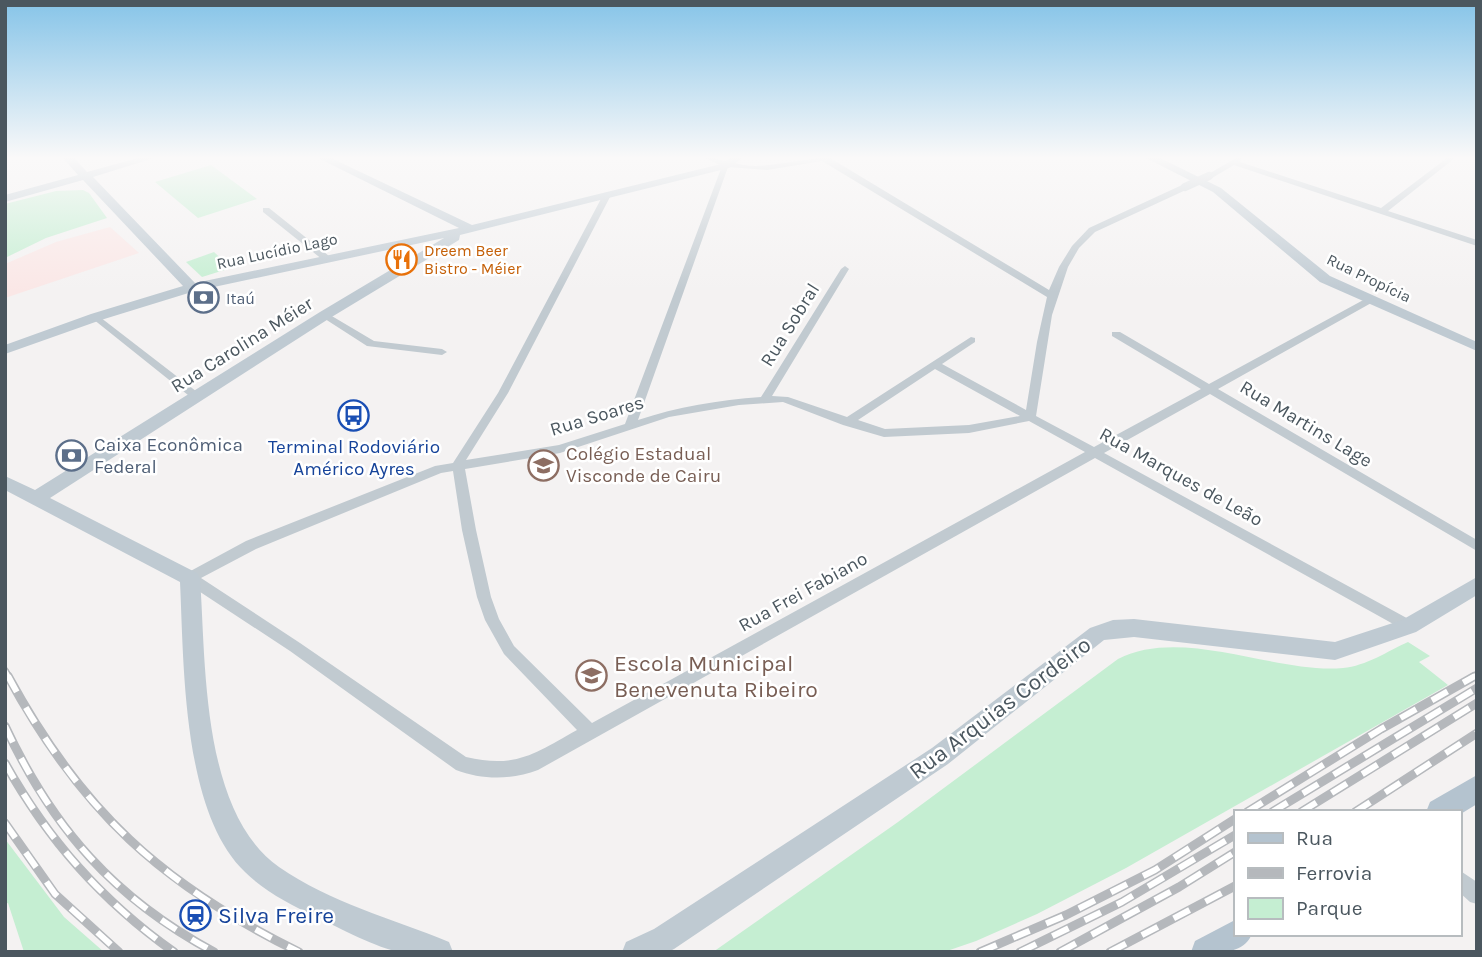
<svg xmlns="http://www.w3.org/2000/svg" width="1482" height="957" font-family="Karla,sans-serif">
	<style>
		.medical { fill: #fae7e6 }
		.green { fill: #c5eed2 }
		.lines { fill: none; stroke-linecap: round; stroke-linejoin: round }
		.street { fill: #c1cad0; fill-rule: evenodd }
		.secondary { fill: #bfcad2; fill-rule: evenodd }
		.primary { fill: #b4c3cf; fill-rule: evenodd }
		.rail-far1-casing { stroke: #b5b8bc; stroke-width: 8 }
		.rail-casing { stroke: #b5b8bc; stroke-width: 9 }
		.rail-far1 { stroke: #fff; stroke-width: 5; stroke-dasharray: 15; stroke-linecap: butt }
		.rail { stroke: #fff; stroke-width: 6; stroke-dasharray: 18; stroke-linecap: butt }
		.street-bridge { stroke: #c1cad0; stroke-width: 8 }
		.labels { text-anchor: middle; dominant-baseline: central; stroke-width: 5; stroke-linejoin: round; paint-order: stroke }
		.far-food-label { font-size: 16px; fill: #c56008; stroke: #fff; text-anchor: start }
		.far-street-label { font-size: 16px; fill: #4b575f; stroke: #fff }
		.far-service-label { font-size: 16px; fill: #4e5e75; stroke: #fff; text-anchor: start }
		.street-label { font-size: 19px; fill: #4b575f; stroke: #fff }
		.service-label { font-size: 19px; fill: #4e5e75; stroke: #fff; text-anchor: start }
		.transit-label { font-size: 19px; fill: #164399; stroke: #fff }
		.education-label { font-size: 19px; fill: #785e54; stroke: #fff; text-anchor: start }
		.near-education-label { font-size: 23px; fill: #785e54; stroke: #fff; text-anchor: start }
		.near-street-label { font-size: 23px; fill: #4b575f; stroke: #fff }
		.near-transit-label { font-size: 23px; fill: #164399; stroke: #fff; text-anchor: start }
	</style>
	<rect width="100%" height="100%" fill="#f4f2f2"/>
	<path class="medical" d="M110,227L139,253L5,298V264L56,242Z"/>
	<g class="green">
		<path d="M211,165L257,199L198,218L155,182Z"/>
		<path d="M83,190L89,193L107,218L46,238L5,258V204L56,191Z"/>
		<path d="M214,252L231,268L202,277L186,262Z"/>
		<path d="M1408,642L1430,656L1419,662L1448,685L1126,868L1037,914L976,941L944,952H713L898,822L1118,659C1183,626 1275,674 1343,668C1366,666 1388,651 1408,642Z"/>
		<path d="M5,839L64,917L104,952H24L8,903L5,904Z"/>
	</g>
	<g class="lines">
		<g class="street">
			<path d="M705,158C722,158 738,166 756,166C781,165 805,158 830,158L1049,290L1059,267L1072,246L1089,228L1182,185H1188V189L1095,232L1079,248L1068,267L1052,315L1036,416L1094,447L1201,389L1112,336V332H1120L1209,384L1367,298H1373V302L1218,389L1477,540V551L1210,394L1104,453L1414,622L1416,626L1414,630L1409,632L1404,630L1095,458L538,770C512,780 482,780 456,770L290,651L185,582L183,578L185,574L246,541L435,466L453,463L498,393L602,197L606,195L610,197L508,393L466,460L559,445L625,424L722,166ZM822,161L1047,297L1037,342L1026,410L942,364L975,342V338L971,337L847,417L788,397L772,396L849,269L845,266L841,269L761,397C719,400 677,407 638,420L728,167L767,170ZM935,369L1020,416L969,425L885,429L858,420ZM783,402L843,425L884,437L969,433L1029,421L1085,452L592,723L514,646L499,619L491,597L476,530L465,469L560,453L669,417L739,405ZM453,471L462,530L477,597L485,620L504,654L577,730C536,753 516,769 466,757L300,643L201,578L256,549L441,473Z"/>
			<path d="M1236,158H1242L1240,162L1381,208L1447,158H1455L1388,211L1477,240V246L1234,165L1212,178L1205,176Z"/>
			<path d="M263,208H269L329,256V260H323L263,212Z"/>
			<path d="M325,312L374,341L442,349L447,352L442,355L367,346L322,317V313Z"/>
			<path d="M96,314L201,395L202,397L201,399H193L93,319L91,317Z"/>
			<path d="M1459,870L1477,882V904L1470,902L1459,892Z"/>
		</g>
		<g class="secondary">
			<path d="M63,158H74L87,172L138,158H154L93,177L195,283L459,228L318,158H331L472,225L721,164L730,158H742L729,168L460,235L459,240L330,318L50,498L197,573L200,578C206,663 201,812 279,867C331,903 391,918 449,942L453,952C436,952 417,954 400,952C379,949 337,927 317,917C291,905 265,892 245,872C182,812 184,664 180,582L5,490V476L35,490L320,312L444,238L195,291L101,320L5,354V345L91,314L183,286L83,180L5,202V195L78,175Z"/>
			<path d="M1146,158H1160L1221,188L1330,276L1477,342V351L1320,282L1213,192Z"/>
			<path d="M1477,577V595L1416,632L1335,660L1134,637L1104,640L948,764L674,949L668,952H622L626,942L654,929L932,748L1090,628L1113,620L1134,619L1335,642L1402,620Z"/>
		</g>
		<g class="primary">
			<path d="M1477,775V804L1459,815V812H1426L1430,802Z"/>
			<path d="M1235,920V934H1252C1242,957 1213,952 1191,952L1195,941Z"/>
		</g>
		<defs>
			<g id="rail-far1">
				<path d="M5,671L9,678"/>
				<path d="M1471,678L1477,675"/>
			</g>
			<g id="rail">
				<path d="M8,676C81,811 162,885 299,952"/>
				<path d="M5,726C53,829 114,898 214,952"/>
				<path d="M5,763C48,840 102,901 174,952"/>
				<path d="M1247,812L1381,729L1475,676"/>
				<path d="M1272,812L1477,688"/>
				<path d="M1301,812L1477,703"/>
				<path d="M1355,812L1477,733"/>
				<path d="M5,823L55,894L119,952"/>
				<path d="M980,952L1066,915L1155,870L1235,819"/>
				<path d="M1020,952L1122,902L1235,835"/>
				<path d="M1060,952L1179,887L1235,852"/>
				<path d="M1110,952L1235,886"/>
			</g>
		</defs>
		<use href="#rail-far1" class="rail-far1-casing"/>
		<use href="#rail" class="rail-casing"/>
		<use href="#rail-far1" class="rail-far1"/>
		<use href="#rail" class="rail"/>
		<path class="street-bridge" d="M1185,187L1209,176"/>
	</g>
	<linearGradient id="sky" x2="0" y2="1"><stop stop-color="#86c4e8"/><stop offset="0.54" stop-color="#faf9f9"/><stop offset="1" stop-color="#faf9f9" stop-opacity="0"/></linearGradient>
	<rect width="1482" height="292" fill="url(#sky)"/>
	<defs>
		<symbol id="restaurant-ring" viewBox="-11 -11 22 22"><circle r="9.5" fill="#fff" stroke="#e8710a" stroke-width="1.5"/><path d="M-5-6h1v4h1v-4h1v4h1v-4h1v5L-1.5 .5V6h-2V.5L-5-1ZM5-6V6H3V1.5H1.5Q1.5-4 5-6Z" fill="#e8710a"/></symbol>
		<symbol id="bank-ring" viewBox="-11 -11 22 22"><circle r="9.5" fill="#fff" stroke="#5c6f8a" stroke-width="1.5"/><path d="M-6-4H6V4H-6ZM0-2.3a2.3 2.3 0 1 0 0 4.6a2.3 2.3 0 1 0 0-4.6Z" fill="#5c6f8a"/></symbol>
		<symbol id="bus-ring" viewBox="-11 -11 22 22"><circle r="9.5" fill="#fff" stroke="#1a4fb4" stroke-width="1.5"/><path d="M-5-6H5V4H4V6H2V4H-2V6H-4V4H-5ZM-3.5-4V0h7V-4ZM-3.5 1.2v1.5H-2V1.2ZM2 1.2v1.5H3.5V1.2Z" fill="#1a4fb4"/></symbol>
		<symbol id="school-ring" viewBox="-11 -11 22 22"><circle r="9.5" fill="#fff" stroke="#8d6e63" stroke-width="1.5"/><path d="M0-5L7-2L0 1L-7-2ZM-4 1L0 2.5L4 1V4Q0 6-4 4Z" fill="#8d6e63"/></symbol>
		<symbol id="station-ring" viewBox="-11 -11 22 22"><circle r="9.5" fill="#fff" stroke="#1a4fb4" stroke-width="1.5"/><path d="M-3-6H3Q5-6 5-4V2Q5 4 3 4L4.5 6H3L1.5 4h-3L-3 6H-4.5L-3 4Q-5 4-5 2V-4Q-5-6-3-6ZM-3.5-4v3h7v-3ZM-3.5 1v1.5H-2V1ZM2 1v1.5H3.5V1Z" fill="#1a4fb4"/></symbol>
	</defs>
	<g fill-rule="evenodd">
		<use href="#restaurant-ring" x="384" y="242" width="35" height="35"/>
		<use href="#bank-ring" x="186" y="280" width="35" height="35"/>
		<use href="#bus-ring" x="336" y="398" width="35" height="35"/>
		<use href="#bank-ring" x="54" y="438" width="35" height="35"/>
		<use href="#school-ring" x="526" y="448" width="35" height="35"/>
		<use href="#school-ring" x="574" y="658" width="35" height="35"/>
		<use href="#station-ring" x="178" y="898" width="35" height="35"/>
	</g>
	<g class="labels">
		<g class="far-food-label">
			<text x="424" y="250">Dreem Beer<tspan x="424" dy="18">Bistro - Méier</tspan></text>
		</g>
		<g class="far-street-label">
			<text transform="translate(277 251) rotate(-12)">Rua Lucídio Lago</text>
			<text transform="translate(1369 278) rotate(26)">Rua Propícia</text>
		</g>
		<g class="far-service-label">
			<text x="226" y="298">Itaú</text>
		</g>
		<g class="street-label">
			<text transform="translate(790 325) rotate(-58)">Rua Sobral</text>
			<text transform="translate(242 345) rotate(-32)">Rua Carolina Méier</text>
			<text transform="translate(597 416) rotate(-17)">Rua Soares</text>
			<text transform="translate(1306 424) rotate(31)">Rua Martins Lage</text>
			<text transform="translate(1181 477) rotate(29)">Rua Marques de Leão</text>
			<text transform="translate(803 592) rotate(-29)">Rua Frei Fabiano</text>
		</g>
		<g class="service-label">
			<text x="94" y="445">Caixa Econômica<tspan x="94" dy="22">Federal</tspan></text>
		</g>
		<g class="transit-label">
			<text x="354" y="447">Terminal Rodoviário<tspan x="354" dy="22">Américo Ayres</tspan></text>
		</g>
		<g class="education-label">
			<text x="566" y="454">Colégio Estadual<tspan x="566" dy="22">Visconde de Cairu</tspan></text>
		</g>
		<g class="near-education-label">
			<text x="614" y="663">Escola Municipal<tspan x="614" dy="26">Benevenuta Ribeiro</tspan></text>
		</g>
		<g class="near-street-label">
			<text transform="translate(1000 708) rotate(-37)">Rua Arquias Cordeiro</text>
		</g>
		<g class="near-transit-label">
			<text x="218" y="915">Silva Freire</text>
		</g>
	</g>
	<rect width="1482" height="957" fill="none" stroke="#4b575f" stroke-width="14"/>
	<rect x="1234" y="810" width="228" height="126" fill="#ffffff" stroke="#b7bcbf" stroke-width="2"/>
	<rect x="1248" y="833" width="35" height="10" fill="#b4c3cf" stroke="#b7bcbf" stroke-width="2"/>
	<text x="1296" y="845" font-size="21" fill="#4b575f">Rua</text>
	<rect x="1248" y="868" width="35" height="10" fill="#b5b8bc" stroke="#b7bcbf" stroke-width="2"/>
	<text x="1296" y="880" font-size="21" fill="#4b575f">Ferrovia</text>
	<rect x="1248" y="898" width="35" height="21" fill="#c5eed2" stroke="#b7bcbf" stroke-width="2"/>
	<text x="1296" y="915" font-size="21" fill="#4b575f">Parque</text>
</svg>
